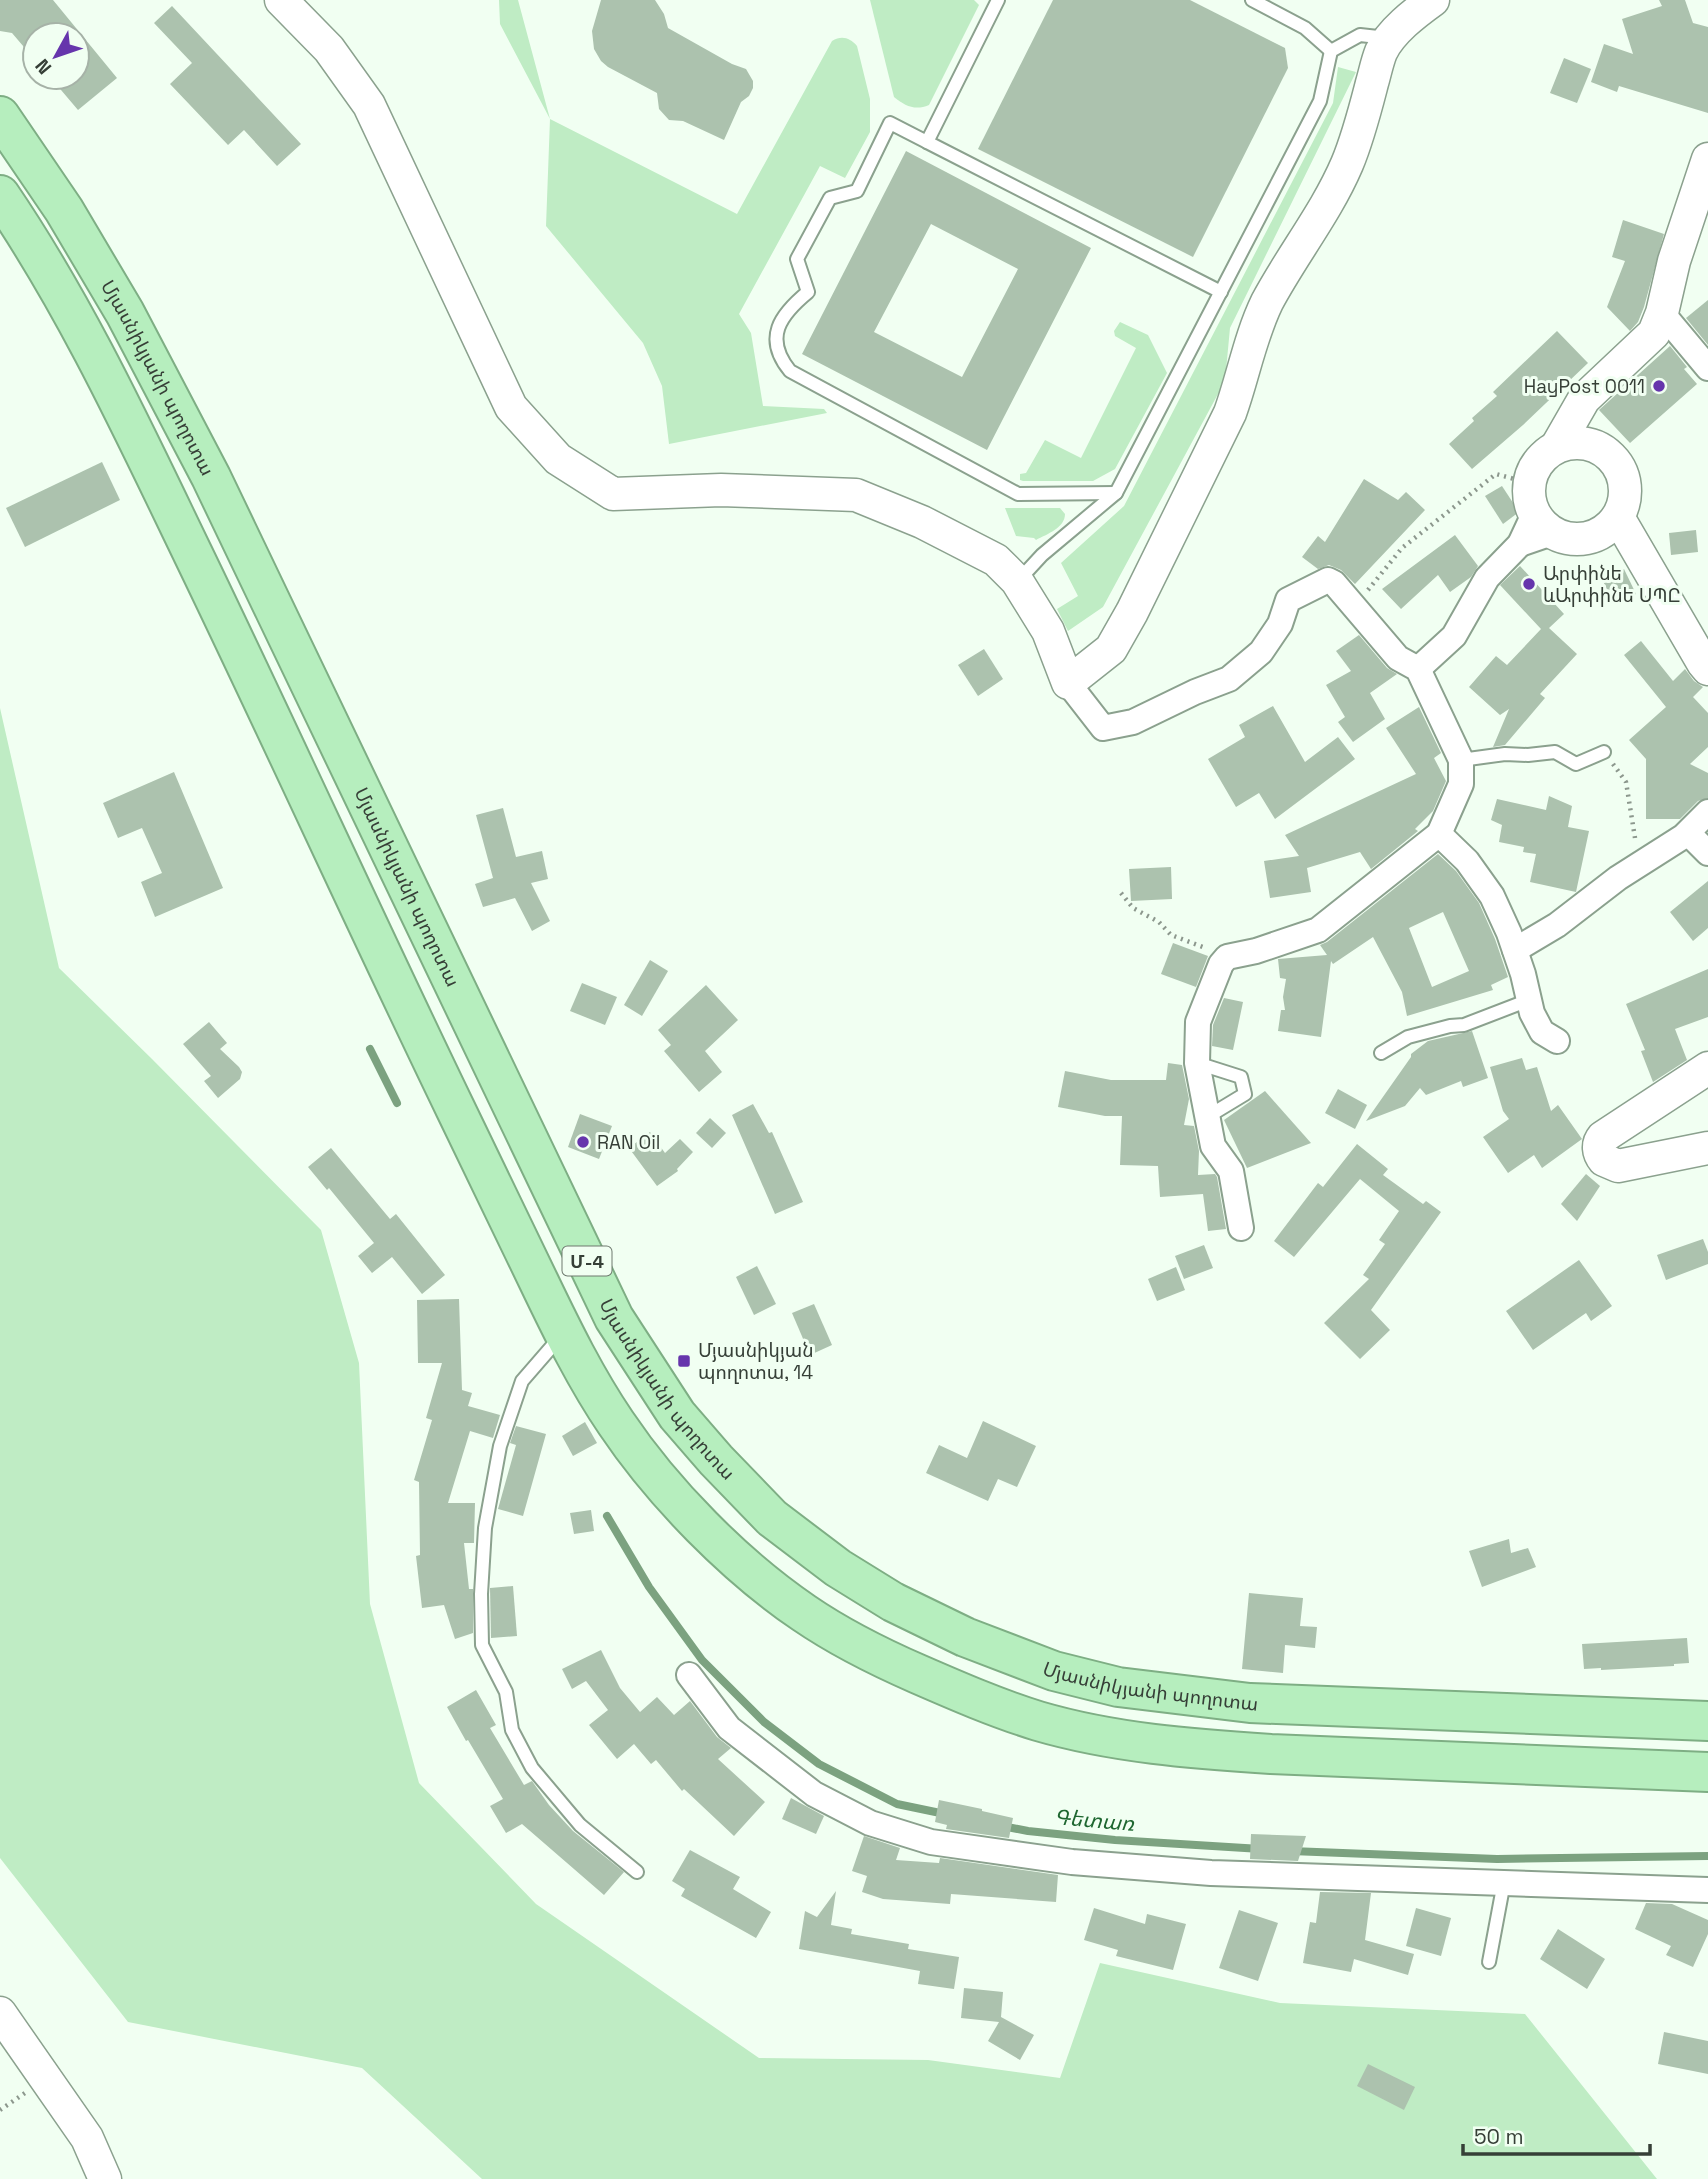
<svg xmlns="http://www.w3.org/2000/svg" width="1708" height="2179" font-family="'Space Grotesk','Noto Sans Armenian',sans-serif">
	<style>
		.green { fill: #bfecc4 }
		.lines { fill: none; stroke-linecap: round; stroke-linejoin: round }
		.stream { stroke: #7ca280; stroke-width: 8 }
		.building { fill: #acc2ae; fill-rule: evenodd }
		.service-casing { stroke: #8ba18e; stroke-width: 16 }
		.minor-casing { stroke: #8ba18e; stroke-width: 28 }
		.tertiary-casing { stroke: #8ba18e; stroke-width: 35 }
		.trunk-casing { stroke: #7eae84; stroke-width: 42 }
		.path { stroke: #8c978d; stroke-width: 4.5; stroke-dasharray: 2 5; stroke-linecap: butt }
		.service { stroke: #fff; stroke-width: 12 }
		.minor { stroke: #fff; stroke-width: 24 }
		.tertiary { stroke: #fff; stroke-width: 32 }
		.trunk { stroke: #b6eebe; stroke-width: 38 }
		.poi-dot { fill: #6635ac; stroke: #f1fff2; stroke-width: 2.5 }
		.labels { text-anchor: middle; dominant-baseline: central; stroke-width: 6; stroke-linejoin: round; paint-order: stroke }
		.shield { fill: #f1fff2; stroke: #6e796f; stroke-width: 2 }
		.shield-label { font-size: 18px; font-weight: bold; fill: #363f37 }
		.street-label { font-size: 19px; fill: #363f37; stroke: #f1fff2 }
		.poi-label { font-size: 19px; fill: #363f37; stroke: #f1fff2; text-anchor: start }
		.water-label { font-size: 21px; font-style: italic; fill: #1e6730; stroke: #f1fff2 }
	</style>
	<rect width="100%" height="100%" fill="#f1fff2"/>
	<g class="green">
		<path d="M499,0H518L550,119L737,214L832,41C842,35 850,38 857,46L870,99V132L845,178L820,166L739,314L751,333L763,406L824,409L827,413L669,444L662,386L643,343L546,226L550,119L500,24Z"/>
		<path d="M870,0H974L979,5L929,105C915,111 905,106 894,97Z"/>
		<path d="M1338,67L1356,72L1230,328L1225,381L1103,607L1068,631L1057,609L1078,596L1061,563L1124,506L1333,103Z"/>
		<path d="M1120,322L1148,335L1167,373L1115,469L1093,481H1023L1020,480V474L1026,473L1045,440L1081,458L1136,348L1115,336L1114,331Z"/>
		<path d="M1005,508H1060L1065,514C1065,528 1047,534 1036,540L1034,538L1016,536Z"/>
		<path d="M0,708L59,968L152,1059L321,1230L359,1363L370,1604L419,1783L536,1904L759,2058L928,2060L1060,2078L1100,1963L1280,2003L1525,2014L1657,2179H482L362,2068L128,2022L0,1858Z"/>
	</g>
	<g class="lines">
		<g class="stream">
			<path d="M370,1049L397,1103"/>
			<path d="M607,1516L649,1587L702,1660L764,1722L819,1764L897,1804L945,1814"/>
			<path d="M1002,1826L1028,1831L1115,1840L1261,1849"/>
			<path d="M1291,1851L1497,1859L1708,1856"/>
		</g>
	</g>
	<g class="building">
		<path d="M0,0H53L117,78L78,110L50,77H77V35H35V60L12,33L0,31Z"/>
		<path d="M601,0H655L664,14L668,28L732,64L746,69L753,81V88L749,96L741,102L724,140L683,121L669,120L659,109L657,93L608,67L601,61L594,49L592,31Z"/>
		<path d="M1053,0H1190L1285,48L1288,68L1193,257L978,149Z"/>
		<path d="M1659,0H1685L1693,23L1708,27V113L1619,86L1617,92L1591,82L1604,44L1633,54L1622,19L1662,6Z"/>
		<path d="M172,6L301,144L277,166L244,130L228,145L170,84L192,63L154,23Z"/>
		<path d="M1564,58L1591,69L1577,103L1550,93Z"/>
		<path d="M906,151L1091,248L987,450L802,354ZM931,224L1018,269L962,377L874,332Z"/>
		<path d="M1623,220L1664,234L1644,307L1638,322L1630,331L1607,307L1625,261L1612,257Z"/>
		<path d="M1708,300V345L1686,318Z"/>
		<path d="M1557,331L1588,363L1523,425L1472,469L1449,444L1474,421L1472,418L1497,396L1493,392Z"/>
		<path d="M1670,346L1687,367L1684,369L1697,384L1630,443L1599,410Z"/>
		<path d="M102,462L120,500L25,547L6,508Z"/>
		<path d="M1364,479L1398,500L1406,492L1425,510L1355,584L1341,570L1329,565L1318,569L1302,557L1318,536L1325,542Z"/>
		<path d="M1502,486L1519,512L1503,524L1485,496Z"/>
		<path d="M1696,530L1698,552L1671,555L1669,533Z"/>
		<path d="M1455,535L1478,566L1471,577L1450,592L1438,575L1401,609L1382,589Z"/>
		<path d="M1520,566L1564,614L1549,628L1577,654L1540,694L1545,698L1505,745L1493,747L1509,709L1500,715L1469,687L1496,656L1507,665L1541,629L1500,585Z"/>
		<path d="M1624,569L1636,594L1614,604L1602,579Z"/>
		<path d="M1359,635L1387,668L1397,674L1370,693L1385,719L1353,742L1338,722L1345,717L1326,685L1351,671L1336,651Z"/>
		<path d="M1641,641L1673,681L1685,669L1694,681L1703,687L1693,697L1708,713V747L1690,764L1708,773V798L1698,801L1680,819H1646V759L1629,740L1666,707L1624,655Z"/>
		<path d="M984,649L1003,679L978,696L958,665Z"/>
		<path d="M1273,706L1305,762L1338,737L1355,759L1275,819L1259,793L1236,807L1208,759L1245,737L1239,725Z"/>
		<path d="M1419,707L1441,753L1434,758L1446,781L1433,811L1415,829L1418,831L1371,869L1360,852L1307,868L1311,892L1270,898L1264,861L1299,856L1285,835L1416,774L1386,728Z"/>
		<path d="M174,772L223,888L155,917L141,882L162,873L142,828L118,838L103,803Z"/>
		<path d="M1549,796L1572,806L1568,827L1589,831L1576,892L1530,882L1536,854L1523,852L1524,847L1499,842L1502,825L1491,820L1497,799L1546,810Z"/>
		<path d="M503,808L516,857L542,851L548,879L531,883L550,921L532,931L515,898L483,907L475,884L493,878L476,815Z"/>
		<path d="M1438,854L1456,871L1479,903L1495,939L1508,977L1491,985L1493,990L1407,1016L1402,992L1373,937L1333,964L1331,961L1321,1037L1278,1031L1281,1010H1285L1283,997L1286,979L1280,978L1278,959L1327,955L1320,945L1327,942ZM1443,912L1469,971L1432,987L1409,928Z"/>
		<path d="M1171,867L1172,899L1131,901L1129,869Z"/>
		<path d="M1708,881V928L1693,941L1670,912Z"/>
		<path d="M1173,943L1208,956L1196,987L1161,974Z"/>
		<path d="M650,960L668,971L642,1016L624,1005Z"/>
		<path d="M1708,969V1017L1675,1029L1687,1060L1653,1082L1641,1051L1645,1050L1626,1004Z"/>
		<path d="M582,983L617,997L605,1025L570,1011Z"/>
		<path d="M706,985L738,1020L705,1051L722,1072L699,1092L664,1051L671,1045L658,1030Z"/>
		<path d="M1224,998L1243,1002L1233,1050L1212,1046L1213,1025Z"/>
		<path d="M209,1022L227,1043L220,1049L239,1067L242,1072L240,1079L218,1098L204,1081L211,1076L183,1044Z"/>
		<path d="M1472,1031L1488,1078L1463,1087L1461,1081L1426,1095L1420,1088L1405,1106L1366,1121L1411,1057V1054L1428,1041Z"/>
		<path d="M1522,1058L1526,1070L1537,1067L1551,1111L1558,1105L1582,1139L1542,1168L1534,1155L1508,1173L1483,1137L1509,1119L1503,1111L1490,1067Z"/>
		<path d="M1168,1063L1182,1065L1189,1099L1184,1125L1194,1126L1199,1151L1198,1175L1215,1174L1217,1177L1226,1229L1208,1231L1203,1194L1160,1197L1158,1166L1120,1165L1122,1116H1105L1058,1107L1065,1071L1111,1080H1166Z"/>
		<path d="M1338,1089L1367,1105L1355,1129L1325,1113Z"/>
		<path d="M1265,1091L1311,1143L1247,1168L1224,1120Z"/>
		<path d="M753,1104L769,1133L772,1132L803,1202L775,1214L732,1115Z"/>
		<path d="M580,1114L612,1126L599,1159L568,1147Z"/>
		<path d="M710,1118L726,1133L712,1148L696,1133Z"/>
		<path d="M650,1132L665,1153L680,1139L693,1152L677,1169L678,1171L657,1186L629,1148Z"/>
		<path d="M1357,1144L1388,1169L1383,1175L1423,1204L1426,1201L1441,1212L1371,1310L1390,1330L1360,1359L1324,1323L1369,1279L1363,1275L1385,1244L1379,1240L1399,1211L1360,1179L1294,1257L1274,1241L1318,1183L1323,1187Z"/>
		<path d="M331,1148L390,1219L396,1214L445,1275L422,1294L392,1257L372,1273L358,1256L374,1243L329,1188L327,1190L308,1167Z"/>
		<path d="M1586,1174L1600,1186L1577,1221L1561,1204Z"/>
		<path d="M1703,1239L1708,1252V1264L1666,1280L1657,1255Z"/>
		<path d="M1204,1245L1213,1268L1184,1279L1175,1256Z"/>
		<path d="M1579,1260L1612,1306L1591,1321L1586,1313L1533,1350L1506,1311Z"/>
		<path d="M757,1266L776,1304L754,1315L736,1277Z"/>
		<path d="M1176,1267L1185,1290L1157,1301L1148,1279Z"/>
		<path d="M459,1299L462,1390L472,1393L468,1406L500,1415L493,1438L470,1431L448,1503H475L474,1543H464L469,1589H473V1633L455,1639L444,1605L422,1608L416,1556L420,1555L419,1482L414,1480L432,1420L426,1418L442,1363H418L417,1300Z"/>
		<path d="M814,1304L832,1345L810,1355L792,1313Z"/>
		<path d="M983,1421L1036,1446L1017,1487L998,1479L988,1501L926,1473L939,1445L967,1458Z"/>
		<path d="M585,1422L597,1443L573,1456L562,1436Z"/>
		<path d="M516,1426L546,1434L523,1516L498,1509L516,1445L510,1443Z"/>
		<path d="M591,1510L594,1531L574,1534L570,1513Z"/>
		<path d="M1509,1539L1511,1553L1528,1548L1536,1567L1482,1587L1469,1551Z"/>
		<path d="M513,1586L517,1636L491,1638L490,1588Z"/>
		<path d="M1249,1593L1303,1598L1300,1626L1317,1627L1315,1648L1285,1645L1283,1673L1242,1669Z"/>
		<path d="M1687,1638L1689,1663L1674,1664V1666L1601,1670V1668L1584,1669L1582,1644Z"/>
		<path d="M601,1650L620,1688L640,1712L657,1697L674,1715L690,1701L717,1737L731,1748L718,1759L765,1802L734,1836L684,1789L682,1791L656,1760L651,1764L634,1744L617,1759L589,1725L608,1710L586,1681L572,1689L562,1669Z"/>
		<path d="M476,1690L496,1725L490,1728L524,1785L532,1781L549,1805L573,1831L624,1872L604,1895L522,1824L506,1833L490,1806L503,1799L468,1740L466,1741L447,1707Z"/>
		<path d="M791,1798L824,1816L816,1834L782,1819Z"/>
		<path d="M939,1800L982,1809V1811L1013,1818L1009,1838L946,1829L947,1825L935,1822Z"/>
		<path d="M1251,1834L1306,1836L1298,1861L1250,1859Z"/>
		<path d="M864,1836L900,1848L896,1860L939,1863L940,1858L1058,1875L1056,1902L951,1894L950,1904L883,1899L862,1892L867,1876L852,1871Z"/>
		<path d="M690,1850L740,1877L733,1889L771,1912L756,1938L681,1896L685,1889L672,1881Z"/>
		<path d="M836,1891L831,1925L852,1929L851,1934L909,1944L908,1949L959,1957L954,1989L918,1984L920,1971L799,1949L805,1911L817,1917Z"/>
		<path d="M1320,1892L1371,1893L1365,1940L1414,1954L1408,1975L1354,1959L1351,1972L1303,1963L1310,1922L1316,1923Z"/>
		<path d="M1646,1903L1672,1904L1708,1920V1934L1693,1967L1666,1955L1671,1946L1635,1929Z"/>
		<path d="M1094,1908L1145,1924L1147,1914L1186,1924L1173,1970L1116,1956L1118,1950L1084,1940Z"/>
		<path d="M1416,1908L1451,1918L1441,1956L1406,1946Z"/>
		<path d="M1239,1910L1278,1923L1258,1981L1219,1968Z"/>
		<path d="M1558,1929L1605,1959L1587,1989L1540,1959Z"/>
		<path d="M964,1988L1003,1992L1001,2017L1034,2035L1020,2060L988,2041L999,2022L961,2018Z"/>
		<path d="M1664,2032L1708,2041V2074L1658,2064Z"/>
		<path d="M1368,2064L1415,2087L1404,2110L1357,2086Z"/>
	</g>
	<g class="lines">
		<defs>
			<g id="service">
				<path d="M998,0L927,142L890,123L857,191L830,198L797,259L808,292C780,315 763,338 790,371L1018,494L1116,493"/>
				<path d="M1252,0L1305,28L1331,51"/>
				<path d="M927,142L1221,292"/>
				<path d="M1018,581L1042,555L1116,493L1320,101L1331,51L1360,35L1387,38"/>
				<path d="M1461,760L1505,754L1528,755L1555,752L1576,764L1604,752"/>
				<path d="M1381,1053L1408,1037L1450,1026L1464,1025L1529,1000"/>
				<path d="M1197,1063L1241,1077L1245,1094L1207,1117"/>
				<path d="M561,1336L522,1381L500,1446L485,1528L481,1594L482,1645L506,1692L512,1730L532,1768L580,1825L637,1872"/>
				<path d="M1489,1962L1504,1882"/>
			</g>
			<g id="minor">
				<path d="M1662,313L1708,368"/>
				<path d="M1520,544L1552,533"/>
				<path d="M1418,669L1454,636L1487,578L1520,544L1534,514"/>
				<path d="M1068,683L1103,728L1133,722L1195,692L1229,679L1261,652L1280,624L1288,600L1328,580L1334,583L1398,658L1418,669L1461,760V784L1439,834L1318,930L1256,951L1227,957L1221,964L1198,1022L1197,1063L1213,1146L1231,1171L1241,1228"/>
				<path d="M1688,833L1708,853"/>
				<path d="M1439,834L1467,861L1492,896L1509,933L1523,974L1532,1013L1542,1032L1557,1041"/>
				<path d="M1515,950L1557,925L1618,878L1684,836L1708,812"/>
				<path d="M689,1675L729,1728L814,1794L870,1823L931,1842L1072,1862L1211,1873L1708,1890"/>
			</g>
			<g id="tertiary">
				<path d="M281,0L329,49L369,105L511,407L558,459L613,494L721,490L856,495L922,522L996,560L1017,581L1048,631L1068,683L1111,649L1132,612L1230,413C1243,377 1250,337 1267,302C1292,255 1326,213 1347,164C1358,138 1365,110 1372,83C1375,73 1377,62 1381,52C1391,31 1415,13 1433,0"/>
				<circle cx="1577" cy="491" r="48"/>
				<path d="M1557,446L1584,399L1654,333L1662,313L1674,261L1708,159"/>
				<path d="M1618,517L1703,663L1708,669"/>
				<path d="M1708,1068L1603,1137C1597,1144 1598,1153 1604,1160L1618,1166L1708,1148"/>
				<path d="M0,2013L87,2138L105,2179"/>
			</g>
			<g id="trunk">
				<path id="s1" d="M0,116L64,210L125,313L211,477L614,1318L677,1415L716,1460L772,1518L838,1568L893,1602L965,1637L1054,1671L1118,1687L1250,1703L1708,1721"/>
				<path d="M0,195C77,308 134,432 193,554C282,738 366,924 455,1108C483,1166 511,1224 539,1282C562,1330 586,1379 616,1423C663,1493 735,1566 804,1613C839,1637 879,1657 918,1674C957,1691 996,1708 1038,1721C1113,1743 1193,1749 1271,1754L1708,1772"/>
			</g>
		</defs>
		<use href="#service" class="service-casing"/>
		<use href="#minor" class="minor-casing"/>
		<use href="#tertiary" class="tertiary-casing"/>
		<use href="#trunk" class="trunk-casing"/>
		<g class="path">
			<path d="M1368,590L1402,548L1496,474L1529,483"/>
			<path d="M1613,764L1626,782L1635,838"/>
			<path d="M1121,893L1133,908L1159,922L1171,935L1203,947"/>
			<path d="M0,2110L25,2093"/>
		</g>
		<use href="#service" class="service"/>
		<use href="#minor" class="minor"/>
		<use href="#tertiary" class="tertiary"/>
		<use href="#trunk" class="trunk"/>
	</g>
	<g class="poi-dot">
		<circle cx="1659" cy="386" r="7"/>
		<circle cx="1529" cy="584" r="7"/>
		<circle cx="583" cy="1142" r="7"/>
		<rect x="677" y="1354" width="14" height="14" rx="3.5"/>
	</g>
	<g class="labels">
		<rect class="shield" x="562.5" y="1246.5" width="49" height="29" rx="5"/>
		<g class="shield-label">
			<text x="587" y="1261">Մ-4</text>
		</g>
		<g class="street-label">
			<text stroke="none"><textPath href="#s1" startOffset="306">Մյասնիկյանի պողոտա</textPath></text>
			<text stroke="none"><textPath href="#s1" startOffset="873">Մյասնիկյանի պողոտա</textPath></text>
			<text stroke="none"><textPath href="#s1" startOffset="1440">Մյասնիկյանի պողոտա</textPath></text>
			<text stroke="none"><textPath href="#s1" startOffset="2028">Մյասնիկյանի պողոտա</textPath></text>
		</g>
		<g class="poi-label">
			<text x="1645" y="386" text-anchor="end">HayPost 0011</text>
			<text x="1543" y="573">Արփինե<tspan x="1543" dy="22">ևԱրփինե ՍՊԸ</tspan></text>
			<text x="597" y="1142">RAN Oil</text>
			<text x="698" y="1350">Մյասնիկյան<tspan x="698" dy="22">պողոտա, 14</tspan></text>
		</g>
		<g class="water-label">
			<text transform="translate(1094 1820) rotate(5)">Գետառ</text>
		</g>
	</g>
	<g transform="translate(56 56) rotate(230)"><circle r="33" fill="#f1fff2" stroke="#a6b2a7" stroke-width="2"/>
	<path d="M0-5L12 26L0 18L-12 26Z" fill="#6635ac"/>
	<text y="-10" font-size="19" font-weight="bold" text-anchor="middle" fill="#363f37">N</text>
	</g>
	<path d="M1463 2144v10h187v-10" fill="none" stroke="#363f37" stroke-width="3.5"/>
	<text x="1474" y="2144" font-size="21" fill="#363f37" stroke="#f1fff2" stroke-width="5" paint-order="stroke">50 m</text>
</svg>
